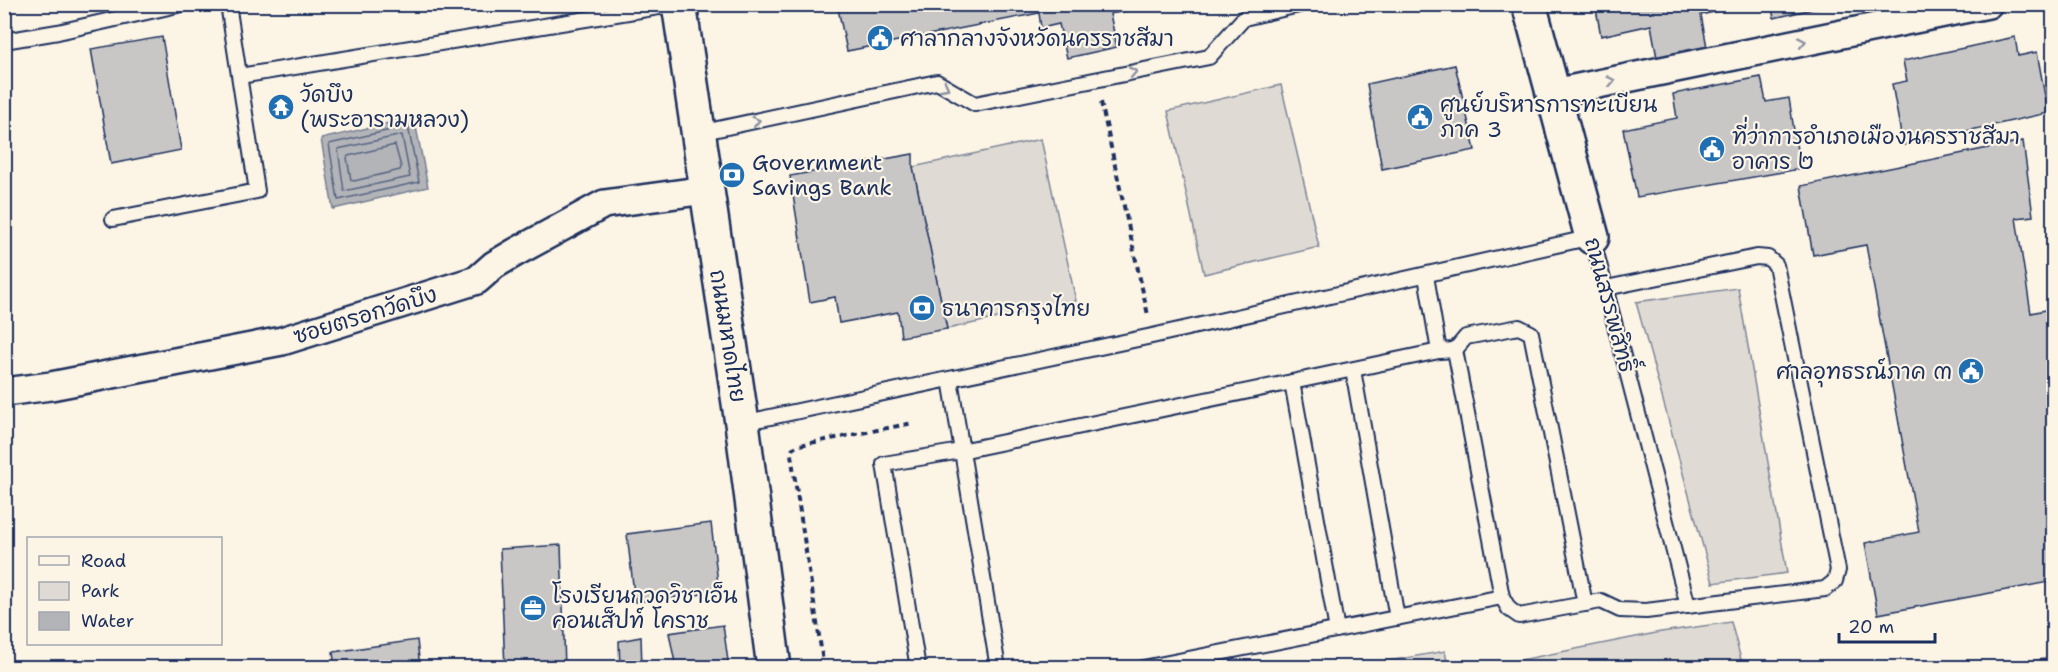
<svg xmlns="http://www.w3.org/2000/svg" width="2058" height="672" font-family="'Shantell Sans','Playpen Sans Thai',sans-serif">
	<style>
		.green { fill: #dfdbd4; stroke: #7d8599; stroke-width: 1.5 }
		.water { fill: #b2b4b8; stroke: #767f94; stroke-width: 1.5 }
		.lines { fill: none; stroke-linecap: round; stroke-linejoin: round }
		.shore { stroke: #576482; stroke-width: 1.5 }
		.building { fill: #c8c7c6; stroke: #1b2f5e; stroke-width: 1.5 }
		.service-casing { stroke: #1b2f5e; stroke-width: 18 }
		.minor-casing { stroke: #1b2f5e; stroke-width: 32 }
		.tertiary-casing { stroke: #1b2f5e; stroke-width: 38 }
		.path { stroke: #1b2f5e; stroke-width: 4; stroke-dasharray: 6 4.5; stroke-linecap: butt }
		.service { stroke: #fcf5e5; stroke-width: 14 }
		.minor { stroke: #fcf5e5; stroke-width: 27 }
		.tertiary { stroke: #fcf5e5; stroke-width: 33 }
		.oneway { stroke: #8c92a2 }
		.labels { text-anchor: middle; dominant-baseline: central; stroke-width: 4.5; stroke-linejoin: round; paint-order: stroke }
		.poi-label { font-size: 22px; fill: #1b2f5e; stroke: #fcf5e5; text-anchor: start }
		.street-label { font-size: 22px; fill: #1b2f5e; stroke: #fcf5e5 }
	</style>
	<rect width="100%" height="100%" fill="#fcf5e5"/>
	<filter id="ink" filterUnits="userSpaceOnUse"><feTurbulence type="fractalNoise" baseFrequency=".0167" numOctaves="2"/><feDisplacementMap in="SourceGraphic" scale="12" xChannelSelector="R" yChannelSelector="G"/><feConvolveMatrix kernelMatrix="1 2 1 2 8 2 1 2 1" color-interpolation-filters="sRGB"/></filter>
	<g filter="url(#ink)">
		<g class="green">
			<path d="M1281,85L1319,247L1204,274L1168,111Z"/>
			<path d="M1041,139L1076,301L947,329L913,167Z"/>
			<path d="M1738,288L1787,573L1713,583L1636,302Z"/>
			<path d="M1731,622L1743,667H1486L1661,632Z"/>
			<path d="M1445,651L1448,667H1354Z"/>
		</g>
		<g class="water">
			<path d="M414,117L428,187L333,209L321,139Z"/>
			<path d="M2053,657V667H2002Z"/>
		</g>
		<g class="lines">
			<g class="shore">
				<path d="M408,126L419,182L338,200L329,144Z"/>
				<path d="M402,135L410,177L344,191L338,149Z"/>
				<path d="M395,145L401,167L400,170L354,181L351,180L347,158L348,156Z"/>
			</g>
		</g>
		<g class="building">
			<path d="M837,4H1125L1127,11L1110,14L1117,47L1067,58L1059,24L1041,28L1039,13L847,51Z"/>
			<path d="M1595,4H1748L1701,15L1707,47L1657,58L1651,25L1601,36Z"/>
			<path d="M1771,4H1834L1774,18Z"/>
			<path d="M162,37L181,150L111,164L91,49Z"/>
			<path d="M2015,37L2018,56L2037,52L2048,113L1903,145L1892,84L1907,81L1903,61Z"/>
			<path d="M1455,65L1475,150L1382,169L1367,84Z"/>
			<path d="M1761,77L1766,102L1789,98L1800,169L1637,197L1623,129L1677,118L1673,94Z"/>
			<path d="M2023,141L2033,216L2016,218L2031,313L2050,309L2054,327V581L1878,614L1865,543L1919,532L1866,245L1813,255L1801,186Z"/>
			<path d="M913,154V167L947,329L901,337L898,312L839,323L835,297L810,302L790,176Z"/>
			<path d="M711,523L719,592L635,602L627,534Z"/>
			<path d="M561,545L565,668H505L500,549Z"/>
			<path d="M723,625L729,668H676L669,633Z"/>
			<path d="M641,637L642,668H620L619,641Z"/>
			<path d="M417,640L420,668H335L333,652Z"/>
		</g>
		<g class="lines">
			<defs>
				<g id="service">
					<path d="M4,41L58,32L182,4"/>
					<path d="M240,76L677,4"/>
					<path d="M699,133L937,82L975,104L1209,57L1244,18L1303,4"/>
					<path d="M113,219L257,191L228,4"/>
					<path d="M1426,276L1439,351"/>
					<path d="M1455,350L1466,337L1519,327L1531,333L1585,604"/>
					<path d="M1353,370L1397,618"/>
					<path d="M950,379L998,668"/>
					<path d="M742,423L1152,336L1592,237L1688,606"/>
					<path d="M1502,597L1509,609L1519,616L1601,601L1620,610L1646,611L1825,589L1835,581L1838,570L1776,265L1768,258L1757,257L1606,288"/>
					<path d="M918,668L884,464L961,451L1292,382"/>
					<path d="M1143,668L1502,597L1455,350L1439,351L1292,382L1337,630"/>
				</g>
				<g id="minor">
					<path d="M1554,93L1988,4"/>
					<path d="M4,392L51,386L282,341L477,280L494,265L516,252L604,204L706,190"/>
				</g>
				<g id="tertiary">
					<path d="M679,4L742,423L774,668"/>
					<path d="M1529,4L1592,237"/>
				</g>
			</defs>
			<use href="#service" class="service-casing"/>
			<use href="#minor" class="minor-casing"/>
			<use href="#tertiary" class="tertiary-casing"/>
			<g class="path">
				<path d="M1101,102L1148,315"/>
				<path d="M824,668L791,454L793,448L800,445L913,423"/>
			</g>
			<use href="#service" class="service"/>
			<use href="#minor" class="minor"/>
			<use href="#tertiary" class="tertiary"/>
		</g>
		<defs><path id="oneway-chevron" d="M-2-3.5L2.5 0L-2 3.5" fill="none" stroke-width="1.6" stroke-linecap="round" stroke-linejoin="round" transform="scale(1.5)"/></defs>
		<g class="oneway">
			<use href="#oneway-chevron" transform="translate(1802 42) rotate(-11)"/>
			<use href="#oneway-chevron" transform="translate(1133 72) rotate(-11)"/>
			<use href="#oneway-chevron" transform="translate(1611 81) rotate(-11)"/>
			<use href="#oneway-chevron" transform="translate(945 87) rotate(28)"/>
			<use href="#oneway-chevron" transform="translate(756 121) rotate(-12)"/>
		</g>
	</g>
	<defs>
		<symbol id="civic-disc" viewBox="-11 -11 22 22"><circle r="9.5" fill="#1f6fb2" stroke="#fcf5e5"/><path d="M-.6-6.5H3V-4.5H.6V-3L4-1V1h2V6H-6V1h2V-1L-.6-3ZM-1.2 2.5V6h2.4V2.5Z" fill="#fff"/></symbol>
		<symbol id="temple-disc" viewBox="-11 -11 22 22"><circle r="9.5" fill="#1f6fb2" stroke="#fcf5e5"/><path d="M0-6L5-2H3V0L6.5 2.5H4V6H1.5V3h-3V6H-4V2.5H-6.5L-3 0V-2H-5Z" fill="#fff"/></symbol>
		<symbol id="bank-disc" viewBox="-11 -11 22 22"><circle r="9.5" fill="#1f6fb2" stroke="#fcf5e5"/><path d="M-6-4H6V4H-6ZM0-2.3a2.3 2.3 0 1 0 0 4.6a2.3 2.3 0 1 0 0-4.6Z" fill="#fff"/></symbol>
		<symbol id="office-disc" viewBox="-11 -11 22 22"><circle r="9.5" fill="#1f6fb2" stroke="#fcf5e5"/><path d="M-6-3h4V-5.5h4V-3h4V5H-6ZM-1-4.5V-3h2v-1.5ZM-6 0V1H6V0Z" fill="#fff"/></symbol>
	</defs>
	<g fill-rule="evenodd">
		<use href="#civic-disc" x="865" y="23" width="30" height="30"/>
		<use href="#temple-disc" x="266" y="92" width="30" height="30"/>
		<use href="#civic-disc" x="1405" y="102" width="30" height="30"/>
		<use href="#civic-disc" x="1697" y="134" width="30" height="30"/>
		<use href="#bank-disc" x="717" y="160" width="30" height="30"/>
		<use href="#bank-disc" x="907" y="293" width="30" height="30"/>
		<use href="#civic-disc" x="1956" y="356" width="30" height="30"/>
		<use href="#office-disc" x="518" y="593" width="30" height="30"/>
	</g>
	<g class="labels">
		<g class="poi-label">
			<text x="900" y="38">ศาลากลางจังหวัดนครราชสีมา</text>
			<text x="300" y="94">วัดบึง<tspan x="300" dy="25">(พระอารามหลวง)</tspan></text>
			<text x="1440" y="104">ศูนย์บริหารการทะเบียน<tspan x="1440" dy="25">ภาค 3</tspan></text>
			<text x="1732" y="136">ที่ว่าการอำเภอเมืองนครราชสีมา<tspan x="1732" dy="25">อาคาร ๒</tspan></text>
			<text x="752" y="162">Government<tspan x="752" dy="25">Savings Bank</tspan></text>
			<text x="942" y="308">ธนาคารกรุงไทย</text>
			<text x="1952" y="371" text-anchor="end">ศาลอุทธรณ์ภาค ๓</text>
			<text x="552" y="595">โรงเรียนกวดวิชาเอ็น<tspan x="552" dy="25">คอนเส็ปท์ โคราช</tspan></text>
		</g>
		<g class="street-label">
			<text transform="translate(1610 305) rotate(75)">ถนนสรรพสิทธิ์</text>
			<text transform="translate(365 315) rotate(-17)">ซอยตรอกวัดบึง</text>
			<text transform="translate(728 336) rotate(81)">ถนนมหาดไทย</text>
		</g>
	</g>
	<rect width="2058" height="672" fill="none" stroke="#fcf5e5" stroke-width="24"/>
	<rect x="12" y="12" width="2034" height="648" fill="none" stroke="#1b2f5e" stroke-width="2" filter="url(#ink)"/>
	<rect x="27" y="537" width="195" height="108" fill="#fcf5e5" stroke="#a2a6af" stroke-width="1.5"/>
	<rect x="39" y="556" width="30" height="9" fill="#fcf5e5" stroke="#a2a6af" stroke-width="1.5"/>
	<text x="81" y="567" font-size="18" fill="#1b2f5e">Road</text>
	<rect x="39" y="582" width="30" height="18" fill="#dfdbd4" stroke="#a2a6af" stroke-width="1.5"/>
	<text x="81" y="597" font-size="18" fill="#1b2f5e">Park</text>
	<rect x="39" y="612" width="30" height="18" fill="#b2b4b8" stroke="#a2a6af" stroke-width="1.5"/>
	<text x="81" y="627" font-size="18" fill="#1b2f5e">Water</text>
	<path d="M1839 633v9h96v-9" fill="none" stroke="#1b2f5e" stroke-width="3"/>
	<text x="1848" y="633" font-size="18" fill="#1b2f5e" stroke="#fcf5e5" stroke-width="4.5" paint-order="stroke">20 m</text>
</svg>
